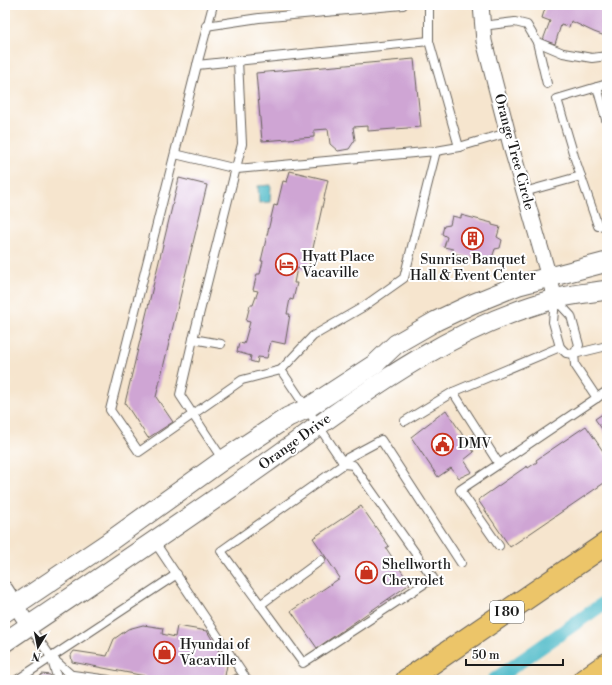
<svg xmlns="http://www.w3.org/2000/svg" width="612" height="685" font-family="'Libre Bodoni',serif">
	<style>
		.water { fill: #4ebac8; stroke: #356b72 }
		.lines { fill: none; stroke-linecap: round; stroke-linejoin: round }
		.canal { stroke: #4ebac8; stroke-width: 14 }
		.building { fill: #cfa5d4 }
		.service-casing { stroke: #68625a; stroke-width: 10 }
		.minor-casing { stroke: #68625a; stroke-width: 17 }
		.tertiary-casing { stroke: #68625a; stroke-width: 21 }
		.motorway-casing { stroke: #68625a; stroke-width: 24 }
		.service { stroke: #fff; stroke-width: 8 }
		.minor { stroke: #fff; stroke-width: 15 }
		.tertiary { stroke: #fff; stroke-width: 19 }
		.motorway { stroke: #ecc569; stroke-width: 22 }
		.labels { text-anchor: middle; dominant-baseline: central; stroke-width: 4; stroke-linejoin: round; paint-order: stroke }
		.shield { fill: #fff; stroke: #606060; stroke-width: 1 }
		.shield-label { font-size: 13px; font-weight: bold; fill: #1c1c1c }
		.street-label { font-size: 14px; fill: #1c1c1c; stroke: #fff }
		.poi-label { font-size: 14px; fill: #1c1c1c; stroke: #fff; text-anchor: start }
	</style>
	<rect width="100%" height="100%" fill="#fff"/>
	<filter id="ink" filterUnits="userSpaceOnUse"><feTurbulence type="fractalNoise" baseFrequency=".025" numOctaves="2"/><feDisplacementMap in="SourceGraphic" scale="8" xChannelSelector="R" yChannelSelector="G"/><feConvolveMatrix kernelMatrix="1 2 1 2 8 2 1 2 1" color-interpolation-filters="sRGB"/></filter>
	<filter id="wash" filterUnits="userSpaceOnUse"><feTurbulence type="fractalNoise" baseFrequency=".012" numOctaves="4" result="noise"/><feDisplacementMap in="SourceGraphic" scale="16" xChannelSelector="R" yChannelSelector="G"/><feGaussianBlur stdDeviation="0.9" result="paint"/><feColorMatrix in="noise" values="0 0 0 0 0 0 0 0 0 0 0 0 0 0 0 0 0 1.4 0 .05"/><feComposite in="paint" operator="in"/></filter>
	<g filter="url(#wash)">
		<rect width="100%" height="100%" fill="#f6e5ce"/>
		<path class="water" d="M271,185L270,202L259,203L258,186Z"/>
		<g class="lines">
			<path class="canal" d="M494,680L607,601"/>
		</g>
		<g id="blocks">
			<g class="building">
				<path d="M546,5H607V35L605,36L594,32L571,21L569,27L561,25L555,44L543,40L550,21L542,18Z"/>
				<path d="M414,59L421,127L368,131V126L353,127L355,140L349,149L338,151L330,144L328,129L314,130V137L262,141L256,73Z"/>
				<path d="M290,171L328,180L308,271L297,268L294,283H297L293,300L290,299L287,314H290L285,344L271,341L267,358L258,357L257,363L250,361L251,356L237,352L239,343L244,344L250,322L246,321L250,305H253L258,291L253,290L257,274H260L263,261H261L274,205L277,206L283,181L287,182Z"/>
				<path d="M179,178L207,185L156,397L173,422L148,438L125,403Z"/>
				<path d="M461,215L492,223V225L500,227L497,237L502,240L500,248L495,249L492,258L484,257L483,260L452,253L453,249L444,247L447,237L442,234L444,226L450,225L452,216L461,218Z"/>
				<path d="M446,410L474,452L464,460L472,472L459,478L451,468L438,477L411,437Z"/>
				<path d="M607,411V436L595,419Z"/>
				<path d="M586,426L607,457V481L510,547L478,500L527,466L528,468L537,462L536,460Z"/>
				<path d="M361,506L389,546L386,548L410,584L317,648L291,611L340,578L313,538Z"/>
				<path d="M143,625L163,628L162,634L175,637L177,626L207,631L227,665L225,676L231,677L236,674L240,680H144L145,676L72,662L71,655L74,651L107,656L114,639L128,629Z"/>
				<path d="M42,674L50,675L53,680H37Z"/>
			</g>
		</g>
	</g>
	<g filter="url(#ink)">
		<use href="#blocks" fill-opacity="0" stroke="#68625a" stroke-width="1"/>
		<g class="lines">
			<defs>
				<g id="service">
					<path d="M206,26L259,18L403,5"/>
					<path d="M482,26L515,22L527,25L537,42L563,53L592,58L607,56"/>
					<path d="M429,41V5"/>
					<path d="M537,42L547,84"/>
					<path d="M197,65L213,5"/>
					<path d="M607,84L557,99L574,156L598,226L607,224"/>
					<path d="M597,87L607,123"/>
					<path d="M436,151L459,147L507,133"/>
					<path d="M175,154L237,169L436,151L404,278L363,307L313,336L281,370"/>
					<path d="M524,192L581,176"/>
					<path d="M555,300L553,322L560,347L566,353L574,354L607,346"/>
					<path d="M556,300L571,316L579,345L574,354L575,365L597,398"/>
					<path d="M193,339L180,395L223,460"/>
					<path d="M221,344L193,339L242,144L238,60"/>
					<path d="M405,421L453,392"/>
					<path d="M342,461L381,440L461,563"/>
					<path d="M344,464L353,465L433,578L303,663L221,551L344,464L281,370L242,380L139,452L110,410L197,65L429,41L459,147"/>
					<path d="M499,464L607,391"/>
					<path d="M154,541L247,680"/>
					<path d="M499,546L460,490L499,464L453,392L560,347"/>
					<path d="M260,605L321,560"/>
					<path d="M29,626L51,657L77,680"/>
					<path d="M51,657L58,680"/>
					<path d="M73,675L109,680"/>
					<path d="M17,680L177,574"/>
				</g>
				<g id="minor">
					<path d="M481,5L484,41L512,150L555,298"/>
					<path d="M5,589L29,626"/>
				</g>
				<g id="tertiary">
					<path d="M5,612L106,544L223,460L288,417L306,409L375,364L396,344L436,321L472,304L519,285L607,262"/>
					<path d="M5,642C92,583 179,525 265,464C355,400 446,328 555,299C571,294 590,293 607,290"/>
				</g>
				<g id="motorway">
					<path d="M407,680L607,543"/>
					<path d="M584,680L607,664"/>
				</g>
			</defs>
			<use href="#service" class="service-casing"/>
			<use href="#minor" class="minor-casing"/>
			<use href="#tertiary" class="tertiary-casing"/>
			<use href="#motorway" class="motorway-casing"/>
			<use href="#service" class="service"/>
			<use href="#minor" class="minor"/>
			<use href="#tertiary" class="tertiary"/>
			<use href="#motorway" class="motorway"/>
		</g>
	</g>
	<defs>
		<symbol id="building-ring" viewBox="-11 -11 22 22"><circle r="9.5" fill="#fff" stroke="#c8321e" stroke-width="1.5"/><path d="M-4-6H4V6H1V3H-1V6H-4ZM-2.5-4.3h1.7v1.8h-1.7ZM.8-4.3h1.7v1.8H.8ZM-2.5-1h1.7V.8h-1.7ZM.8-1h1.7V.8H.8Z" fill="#c8321e"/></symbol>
		<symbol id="hotel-ring" viewBox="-11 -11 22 22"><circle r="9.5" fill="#fff" stroke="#c8321e" stroke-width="1.5"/><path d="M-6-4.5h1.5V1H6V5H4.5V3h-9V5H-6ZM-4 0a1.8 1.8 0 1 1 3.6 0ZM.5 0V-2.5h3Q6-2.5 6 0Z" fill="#c8321e"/></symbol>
		<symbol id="civic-ring" viewBox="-11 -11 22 22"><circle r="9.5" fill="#fff" stroke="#c8321e" stroke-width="1.5"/><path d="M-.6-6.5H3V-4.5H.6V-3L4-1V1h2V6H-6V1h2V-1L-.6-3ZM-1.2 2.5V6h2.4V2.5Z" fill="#c8321e"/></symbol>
		<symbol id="shop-ring" viewBox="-11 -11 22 22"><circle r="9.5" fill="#fff" stroke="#c8321e" stroke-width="1.5"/><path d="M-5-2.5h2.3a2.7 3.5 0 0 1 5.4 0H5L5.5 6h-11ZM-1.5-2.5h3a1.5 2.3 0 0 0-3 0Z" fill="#c8321e"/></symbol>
	</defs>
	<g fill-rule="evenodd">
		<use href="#building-ring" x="460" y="226" width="25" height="25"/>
		<use href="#hotel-ring" x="274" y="252" width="25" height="25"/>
		<use href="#civic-ring" x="430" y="432" width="25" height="25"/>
		<use href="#shop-ring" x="354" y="560" width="25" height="25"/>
		<use href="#shop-ring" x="152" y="640" width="25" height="25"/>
	</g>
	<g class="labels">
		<rect class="shield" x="490" y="601" width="34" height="22" rx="3"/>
		<g class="shield-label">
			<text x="507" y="612">I 80</text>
		</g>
		<g class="street-label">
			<text transform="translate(514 152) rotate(75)">Orange Tree Circle</text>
			<text transform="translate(295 442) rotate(-36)">Orange Drive</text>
		</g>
		<g class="poi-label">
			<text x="302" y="257">Hyatt Place<tspan x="302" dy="16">Vacaville</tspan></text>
			<text x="473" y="260" text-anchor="middle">Sunrise Banquet<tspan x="473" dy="16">Hall &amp; Event Center</tspan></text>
			<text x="458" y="444">DMV</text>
			<text x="382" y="565">Shellworth<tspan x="382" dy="16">Chevrolet</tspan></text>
			<text x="180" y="645">Hyundai of<tspan x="180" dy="16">Vacaville</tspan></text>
		</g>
	</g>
	<rect width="612" height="685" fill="none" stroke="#fff" stroke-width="20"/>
	<g transform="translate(38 647) rotate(190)" stroke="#ffffff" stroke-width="3" paint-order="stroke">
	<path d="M0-3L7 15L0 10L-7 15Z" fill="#1c1c1c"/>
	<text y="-6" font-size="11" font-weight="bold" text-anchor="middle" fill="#1c1c1c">N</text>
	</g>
	<path d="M466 659v6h97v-6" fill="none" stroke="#1c1c1c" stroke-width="2"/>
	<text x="472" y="659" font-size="12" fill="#1c1c1c" stroke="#ffffff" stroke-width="3" paint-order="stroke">50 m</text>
</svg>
